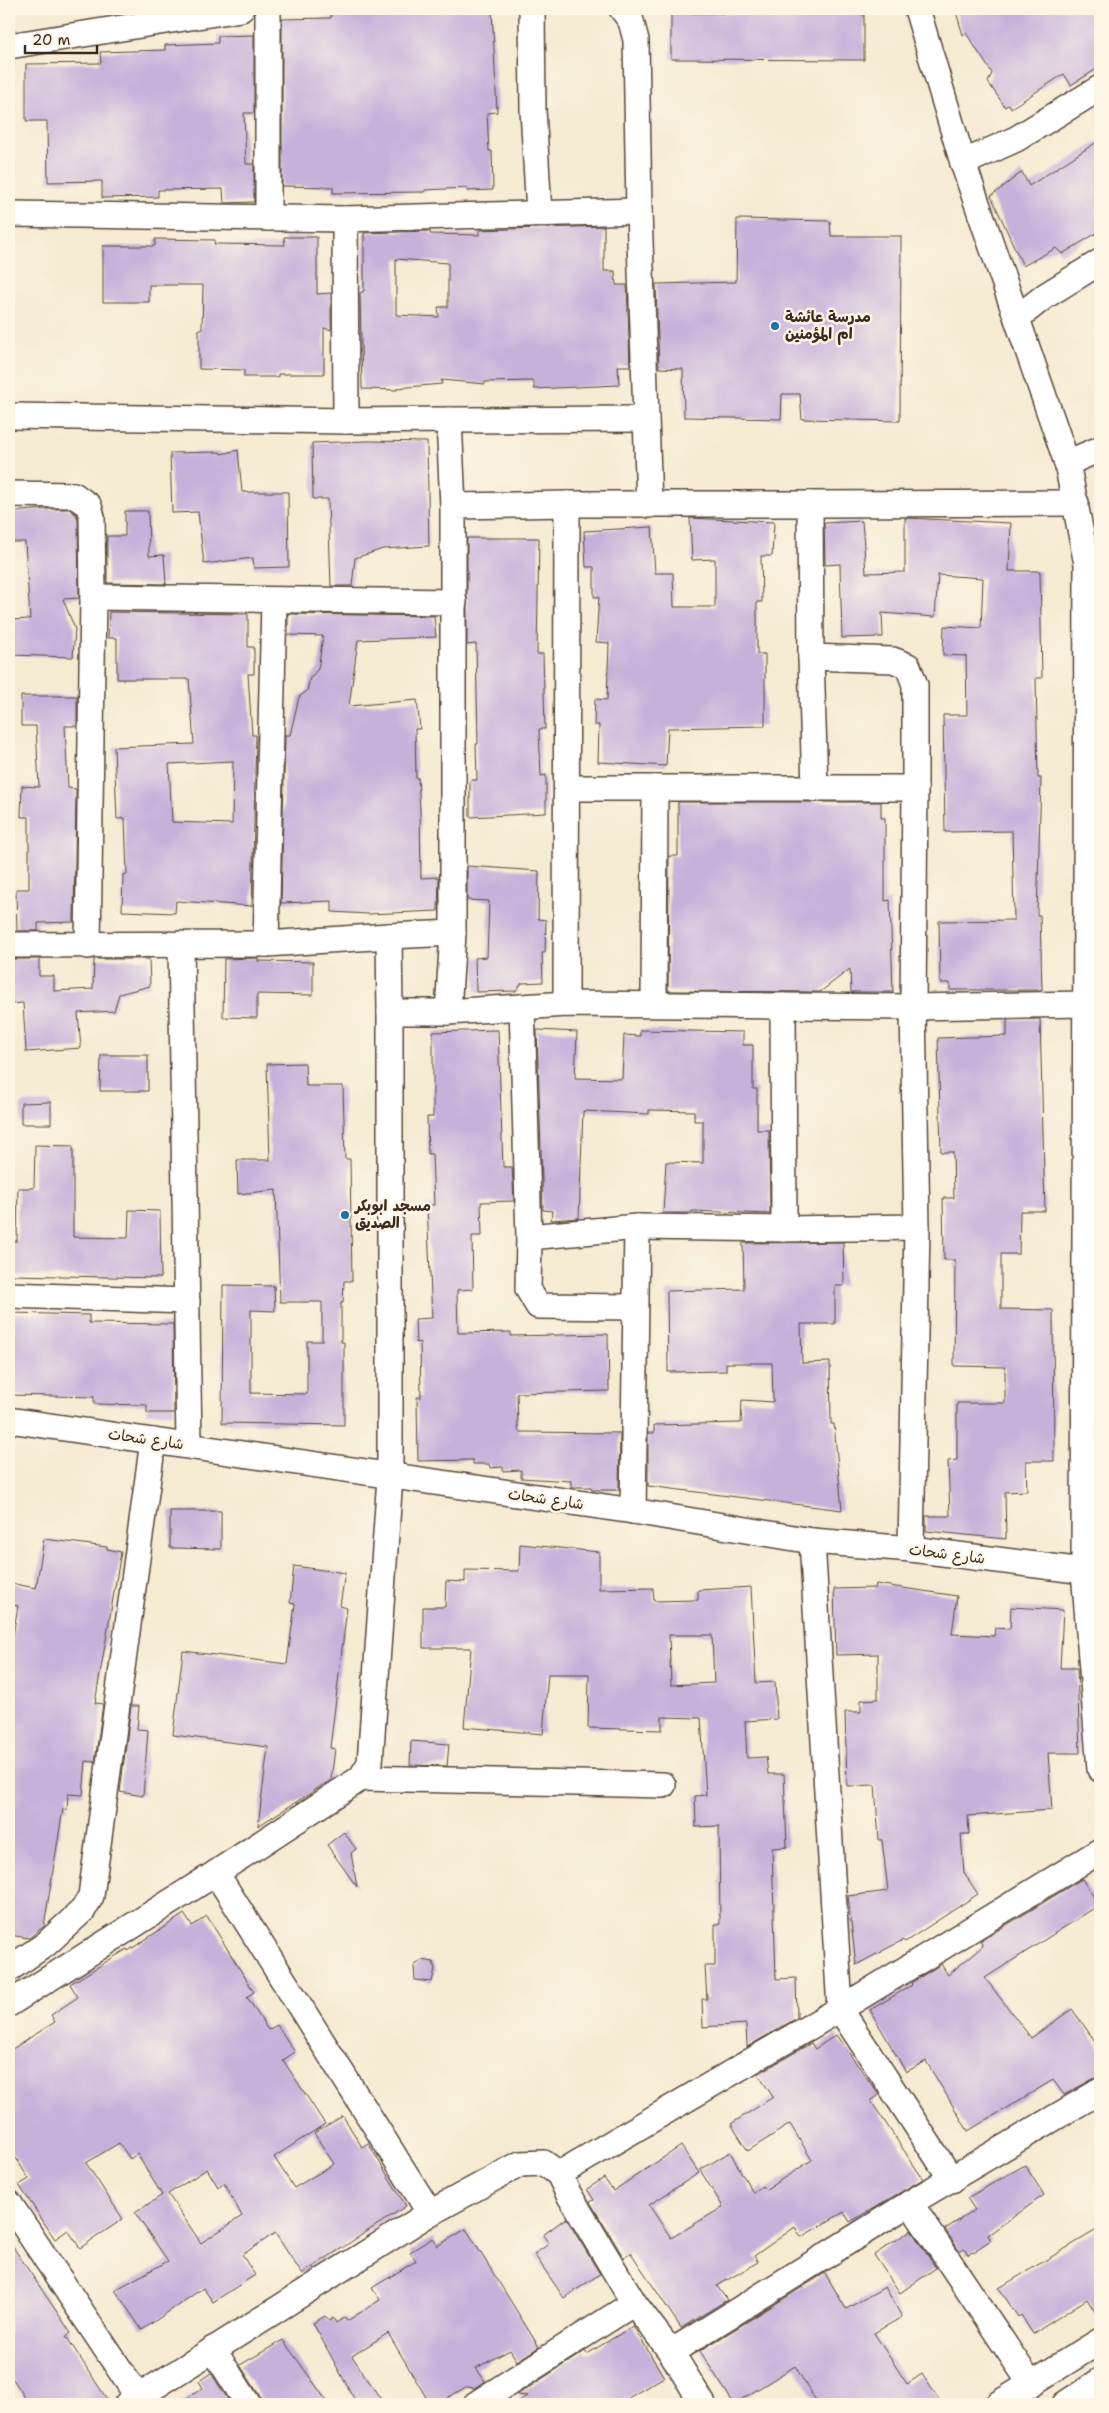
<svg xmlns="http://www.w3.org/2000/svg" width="1109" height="2413" font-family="'Shantell Sans','Playpen Sans Arabic',sans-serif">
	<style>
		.building { fill: #c6b1da; fill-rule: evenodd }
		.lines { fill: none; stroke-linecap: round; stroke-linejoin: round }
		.street-casing { stroke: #574739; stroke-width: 28 }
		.street { stroke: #fff; stroke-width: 25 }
		.poi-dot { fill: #1f6fb2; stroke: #fcf5e5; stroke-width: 2 }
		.labels { text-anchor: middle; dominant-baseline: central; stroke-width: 5; stroke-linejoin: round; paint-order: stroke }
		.poi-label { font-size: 15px; font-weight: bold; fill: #3b2a1e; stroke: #fcf5e5; text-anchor: start }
		.street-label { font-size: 15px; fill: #3b2a1e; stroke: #fcf5e5 }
	</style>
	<rect width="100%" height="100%" fill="#fcf5e5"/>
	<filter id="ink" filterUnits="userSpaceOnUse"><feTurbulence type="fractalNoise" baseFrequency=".02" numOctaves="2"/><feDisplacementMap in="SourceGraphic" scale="10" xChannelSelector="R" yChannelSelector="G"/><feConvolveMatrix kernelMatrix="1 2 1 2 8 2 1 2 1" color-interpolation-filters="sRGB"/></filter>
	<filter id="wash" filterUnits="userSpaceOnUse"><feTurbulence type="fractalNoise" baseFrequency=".0096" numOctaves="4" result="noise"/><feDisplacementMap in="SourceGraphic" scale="20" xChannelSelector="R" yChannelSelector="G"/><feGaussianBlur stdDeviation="1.12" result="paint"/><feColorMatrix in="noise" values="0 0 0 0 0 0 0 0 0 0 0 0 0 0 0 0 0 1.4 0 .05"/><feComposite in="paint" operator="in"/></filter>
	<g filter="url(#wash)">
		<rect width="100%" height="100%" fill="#f5ead2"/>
		<g id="blocks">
			<g class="building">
				<path d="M492,9L497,112L487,113L489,151H492L493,190L467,191V188L425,190V192L333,193V187L282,186V19L331,18V10Z"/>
				<path d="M955,9H1100V67L1071,85L1064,74L1011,108L1009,104L1005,107L988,82L992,73L966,33L963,35Z"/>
				<path d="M671,13L864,14V60L671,59Z"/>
				<path d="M254,35V113H244L246,164H254V202L224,203L223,189L158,190V197L102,198V181L48,182L47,121H26V64L101,63L100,52L165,50V45L218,43V36Z"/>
				<path d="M1100,140V231L1062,254L1056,248L1023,266L991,196L1022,172L1029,186Z"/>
				<path d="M737,219L830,221L831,236H901L900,421L802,419L800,394H782L781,419L684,417L683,369L659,368L656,284L736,282Z"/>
				<path d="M604,226V271H615L616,285H627L630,366H618L619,385L534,389V381L485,382V384L441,380L442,384L397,388V390L362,389L360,293L364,291V233L430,231V234L479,235V230ZM396,259L448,263V307H438L439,317L396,315Z"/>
				<path d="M284,237H317V294L331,293V330L324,328V374H278V377H244V370L199,369V329H202L203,285H149V302H103V246H155V239L215,240L214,244L285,245Z"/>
				<path d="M367,441L427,442L429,546L383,549L355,558L352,586H331L328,499H313L312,443Z"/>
				<path d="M238,450L242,492H288L289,567L254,568L253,558L204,564L198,512L172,513L170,453L220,452L221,454Z"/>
				<path d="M46,509H69L76,515L78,519L79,598L63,599L75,629L73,657L9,655V620L30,619L25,542H9V512Z"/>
				<path d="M125,511H148L149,556L164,555L166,584L107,583V536H125Z"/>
				<path d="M690,518L774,522L772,556H761L762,602H757V654H765V726L668,728L666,766L598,762L599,725H594L595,699L607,700L609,643L596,642L599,597H594V567H586L584,531L652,527L655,573H673L674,607H715V559L692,560Z"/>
				<path d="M905,518L1011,523L1009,571H1040L1042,678H1036L1038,778H1041L1037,915H1040L1042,990H950V983H940L939,921L1014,920L1012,831L945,832L943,715H967L966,656L943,655L944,626L981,628L983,578L938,575L935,617L882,613L883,637L842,638L840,564L825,565L824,523L862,521L866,573L905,572Z"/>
				<path d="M467,538H539L537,654H543L545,729H539L541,776L546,775V813L470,817V780H477L476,744H478L476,644L467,645Z"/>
				<path d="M109,612L248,614V647H254V674H248L252,735H256L252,906L176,901L175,913L122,911L123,874L127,875L125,818L117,819L114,747L194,744L189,679H117V638H108ZM233,761L232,824L172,822L169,764Z"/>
				<path d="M288,614L434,616L436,637L358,640L349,706L417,700L420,729H415L416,778H418L420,809L421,878L439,877L438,911L368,914L332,912V901L281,903L285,735H290L299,697L307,691L310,678L318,669L323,636L288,635Z"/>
				<path d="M21,696H77V726H65L68,788L76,789L74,922L38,923V931H17L16,889H29V817H21L22,786L39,787L36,726H21Z"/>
				<path d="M678,802H881V818H885V901L890,900L893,992H851L850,969L820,992L668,991L669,856H678Z"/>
				<path d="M467,866L539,871L538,919L546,920L545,953H542L543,982L522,983L516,991L476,992L475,958L487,957L489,901L467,900Z"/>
				<path d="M258,958V961L313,962V995L257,994V1018L223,1017L224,959Z"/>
				<path d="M9,959H39V976H54V991L93,989L94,959H149L150,986L119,994L114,1011L78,1013L81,1048L26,1052L23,1003L10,1004Z"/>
				<path d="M1040,1019L1045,1211H1020L1019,1254H1001V1309L1053,1310L1054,1461H1026L1027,1491L1005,1492L1006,1539L926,1531V1516H950L948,1461L957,1460V1403H1005V1367L954,1366L955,1260H944L943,1198H954L953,1152H941L938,1038L1007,1036V1020Z"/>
				<path d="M498,1030L503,1167H512L514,1201L481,1202L482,1236H472L473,1289L457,1290L458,1333L511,1332V1336L608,1334L609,1391L517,1393L518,1429L519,1432L620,1433L619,1490H592L591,1487H571V1481L521,1478V1470L503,1471V1467L490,1468L489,1464H473V1460L418,1461L417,1397H421L420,1342L416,1343L415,1319L432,1318L427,1205H434L432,1154H428L427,1117H433V1032Z"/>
				<path d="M537,1030L577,1032L575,1078L622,1079L624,1035L640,1036V1030L743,1032V1045H753V1089H757V1130H769L770,1214L692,1211V1213H663L666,1162L703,1163V1121H694V1111L649,1110V1114L583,1111L579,1218L551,1220L552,1211L543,1210Z"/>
				<path d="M101,1055H148V1091H100Z"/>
				<path d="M305,1063L306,1086H343L345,1159H350L352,1281H344L343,1303H341V1342H344V1425L222,1423L223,1285L274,1286L275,1311L251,1310V1393L307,1394V1341H322V1302H280L276,1190L238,1194L237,1160H270L267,1064Z"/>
				<path d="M51,1102V1124H21V1103Z"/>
				<path d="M35,1145L73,1146V1237L128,1238L129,1210L160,1211L161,1278L10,1275V1241H17L18,1188H34Z"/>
				<path d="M843,1242L844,1286H835V1324H801L802,1363L830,1362L831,1424H834L842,1510L648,1486V1433H654V1425L741,1423L742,1400L773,1402L772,1363H726V1371L668,1372L667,1291L744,1289L743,1243Z"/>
				<path d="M10,1313L89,1315V1323L173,1324L174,1413H147V1405L94,1404V1397L9,1395Z"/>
				<path d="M170,1511H221V1549L170,1548Z"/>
				<path d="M44,1539L107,1547V1549L121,1552L95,1703L103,1704L95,1762L86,1761L83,1795L68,1794L67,1810L63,1809L44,1926L29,1938L9,1935V1659L18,1606L9,1604V1583L36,1588Z"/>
				<path d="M520,1544L599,1552V1589L653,1588L654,1601L698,1600V1590L751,1587L756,1683L775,1682L777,1719L745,1721L747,1758L766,1757L768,1774H784L787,1847L772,1848L776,1979L796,1978L797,2018L747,2047L746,2024L703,2027L702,1999H707L705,1966H715V1924H720L719,1826L696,1827L695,1796L706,1795L701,1718L662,1717V1730L588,1728L589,1674H548L543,1734L464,1727L471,1648H423V1607H445L446,1581L465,1582V1570L519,1571ZM669,1635H712L714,1683L671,1685Z"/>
				<path d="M294,1566L345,1573L340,1606L347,1608L330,1748L335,1749L331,1780L258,1826L268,1747L173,1735L183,1651L287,1664L295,1604L290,1603Z"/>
				<path d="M876,1584L957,1596L952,1634L994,1636L995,1628L1010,1629L1011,1607L1063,1610L1060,1668H1077L1080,1753H1048L1052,1810L968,1816L969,1834H961L964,1873L978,1894L905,1942L903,1940L856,1965L848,1896L888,1891L882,1840H879L875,1785L847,1786L845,1712H861V1700L878,1699V1654L836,1655L834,1589L875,1588Z"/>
				<path d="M131,1706H139L137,1729L148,1730L143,1796L120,1792Z"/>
				<path d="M411,1741L449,1744L447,1766L410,1765Z"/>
				<path d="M344,1832L356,1849L351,1853L357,1887L327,1845Z"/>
				<path d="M1082,1879L1099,1905L985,1978L1031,2038L1072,2009L1100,2048V2077L1093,2079L1064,2095L1053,2080L968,2131L926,2061L906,2072L870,2010L912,1985L911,1983L941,1964L948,1975L983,1946L980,1941Z"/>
				<path d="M184,1914L192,1926L207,1916L254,1992L247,1997L268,2030L277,2025L295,2052L283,2060L325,2124L274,2157L294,2188L334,2164L314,2133L343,2116L362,2147L368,2143L406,2206L302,2274L275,2233L242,2255L255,2275L213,2302L203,2288L142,2330L115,2290L168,2261L135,2213L162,2195L137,2154L130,2159L119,2143L86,2163L123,2219L80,2248L68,2230L55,2239L19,2185L29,2179L9,2147V2051L55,2022L51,2015L78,1997L70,1984L127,1949L128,1951ZM207,2169L218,2187L224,2183L242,2216L201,2243L168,2194Z"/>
				<path d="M422,1960L433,1962L435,1969L432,1982L415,1980L414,1966Z"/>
				<path d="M836,2035L879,2095L871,2101L923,2179L850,2222L844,2212L801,2237L795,2227L754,2256L758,2262L717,2286L727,2300L681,2328L631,2253L624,2258L590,2202L594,2200L587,2189L604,2178L613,2191L681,2146L699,2173L649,2205L671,2238L723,2207L700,2170L730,2152L753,2193L762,2186L765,2190L812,2160L790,2124L748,2151L731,2124L773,2097L758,2074L811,2043L815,2049Z"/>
				<path d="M1025,2165L1044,2195L988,2235L991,2240L968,2255L964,2249L960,2252L945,2229L975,2210L967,2198Z"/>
				<path d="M566,2218L600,2274L564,2298L534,2254L549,2244L543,2235Z"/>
				<path d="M1100,2228V2320L1087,2299L1033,2334L1021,2315L1018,2317L999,2288Z"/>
				<path d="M466,2229L539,2347L517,2361L510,2350L476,2368L485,2381L474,2388L466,2387L437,2404H430L388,2333L352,2356L384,2404H357L313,2323L325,2316L329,2321L333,2318L336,2323L345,2317L347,2321L380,2300L372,2288L416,2261L410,2252L433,2238L437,2246Z"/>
				<path d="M911,2230L936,2268L900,2293L874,2255Z"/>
				<path d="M9,2241L71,2333L66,2336L110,2404H29L9,2373Z"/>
				<path d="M825,2273L846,2309L885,2287L902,2317L874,2333L907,2384L922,2374L942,2404H817L795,2366L734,2404L700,2351Z"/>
				<path d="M633,2326L664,2377L618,2404H514L527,2396L517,2395L585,2351L587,2354Z"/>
				<path d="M283,2340L329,2404H265L240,2365Z"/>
				<path d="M211,2373L231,2404H178L203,2388L199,2381Z"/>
			</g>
		</g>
	</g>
	<g filter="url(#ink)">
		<use href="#blocks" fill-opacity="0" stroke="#574739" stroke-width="1"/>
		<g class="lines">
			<defs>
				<g id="street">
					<path d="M268,9V218"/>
					<path d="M532,9L533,109L539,213"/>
					<path d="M622,9L631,21L636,40L639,211L649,505"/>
					<path d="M917,9L963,163L1067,463L1087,564L1084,1571L1100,1769"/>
					<path d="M9,46L241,9"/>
					<path d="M963,163L1016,139L1100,88"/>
					<path d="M9,214L345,219L639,211"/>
					<path d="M345,219L346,421"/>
					<path d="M1017,318L1045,296L1100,262"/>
					<path d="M9,416L346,421L449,420L453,506"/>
					<path d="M449,420L645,419"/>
					<path d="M1067,463L1100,449"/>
					<path d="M9,494L74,495L89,506L92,517L93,597L88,946"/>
					<path d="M93,597L454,602"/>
					<path d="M811,657L810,504L1076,503"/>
					<path d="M567,788H915"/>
					<path d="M815,789L811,657L893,660L908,666L915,685V788L913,1007L917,1227L911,1549"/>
					<path d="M181,944L189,1445"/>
					<path d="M266,944L274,601"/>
					<path d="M9,945L266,944L389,936"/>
					<path d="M654,1003L655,788"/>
					<path d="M566,1004L567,504"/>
					<path d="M783,1006L784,1229"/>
					<path d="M522,1007L529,1237L528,1289L538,1306L635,1307"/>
					<path d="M390,1012L389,936L453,933"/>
					<path d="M448,1012L453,933V506L567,504H810"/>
					<path d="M529,1237L637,1227L784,1229L917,1227"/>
					<path d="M9,1295L187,1301"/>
					<path d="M9,1420L633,1511L812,1541L911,1549L1084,1571L1100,1576"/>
					<path d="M633,1511L637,1227"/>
					<path d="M812,1541L840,2009L952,2180"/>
					<path d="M361,1778L663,1785"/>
					<path d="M9,1969L46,1944L83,1910L91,1896L153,1441"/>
					<path d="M9,2004L216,1873"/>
					<path d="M559,2174L568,2193L634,2303L671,2352L703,2404"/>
					<path d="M9,2203L138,2397"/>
					<path d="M910,2203L1031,2384"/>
					<path d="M430,2213L520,2164L544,2163L559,2174L840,2009L1100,1851"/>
					<path d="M213,2349L248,2404"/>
					<path d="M671,2352L910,2203L1100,2091"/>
					<path d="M127,2404L430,2213L216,1873L361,1778L370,1763L390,1477V1012H448L566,1004L913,1007L1086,1004"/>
					<path d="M476,2404L634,2303"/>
					<path d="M998,2404L1100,2341"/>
					<path d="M1065,2404L1100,2381"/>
				</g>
			</defs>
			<use href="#street" class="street-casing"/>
			<use href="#street" class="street"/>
		</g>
	</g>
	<g class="poi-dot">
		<circle cx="775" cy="326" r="5"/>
		<circle cx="345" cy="1215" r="5"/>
	</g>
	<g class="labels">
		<g class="poi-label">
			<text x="785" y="317">مدرسة عائشة<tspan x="785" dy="17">ام المؤمنين</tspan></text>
			<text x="355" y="1206">مسجد ابوبكر<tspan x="355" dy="17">الصديق</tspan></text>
		</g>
		<g class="street-label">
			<text transform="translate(146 1439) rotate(8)">شارع شحات</text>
			<text transform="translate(546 1499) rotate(8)">شارع شحات</text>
			<text transform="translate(947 1554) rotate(7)">شارع شحات</text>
		</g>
	</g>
	<rect width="1109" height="2413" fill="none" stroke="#fcf5e5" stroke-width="30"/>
	<path d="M25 45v8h72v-8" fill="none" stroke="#3b2a1e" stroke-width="2.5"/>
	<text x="32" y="45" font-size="15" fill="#3b2a1e" stroke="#fcf5e5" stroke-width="4" paint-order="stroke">20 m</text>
</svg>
